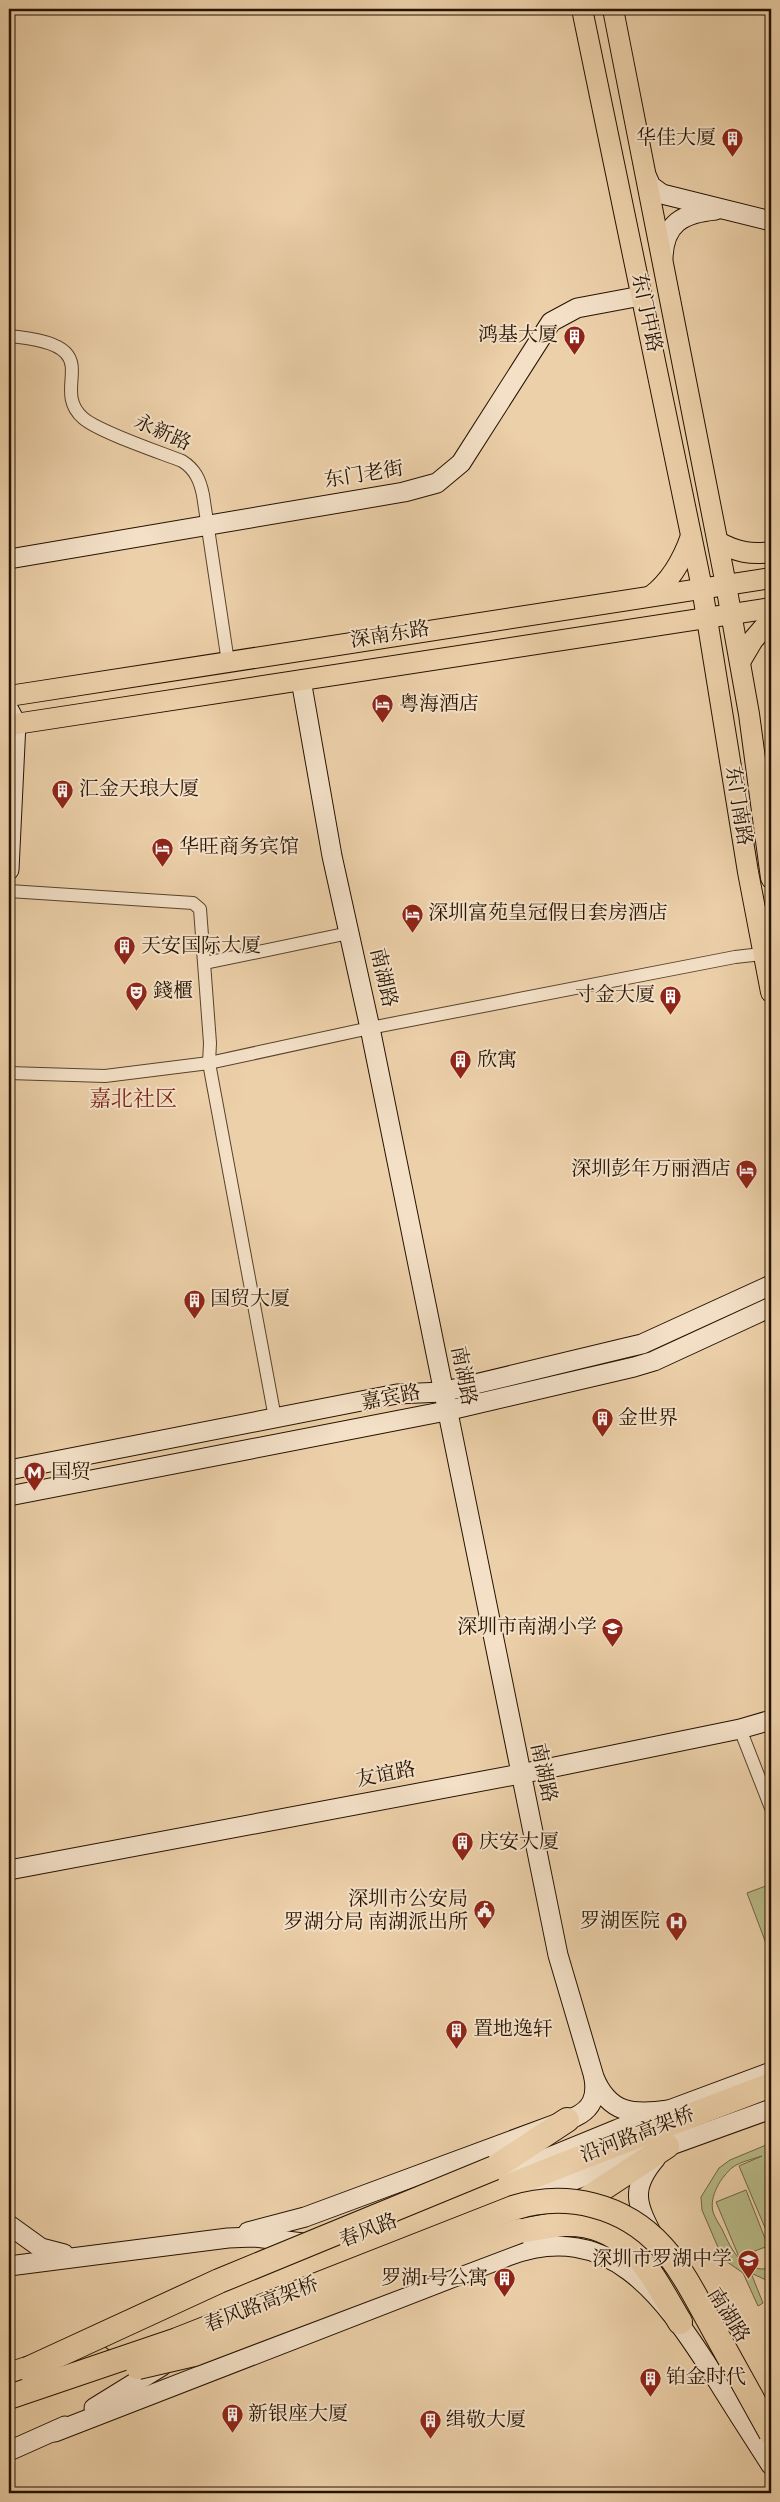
<svg xmlns="http://www.w3.org/2000/svg" width="780" height="2502" font-family="'Sorts Mill Goudy','Noto Serif SC',serif">
	<style>
		.green { fill: #b8bb88; stroke: #6e6644 }
		.lines { fill: none; stroke-linecap: round; stroke-linejoin: round }
		.street-casing { stroke: #57422a; stroke-width: 14 }
		.secondary-casing { stroke: #251200; stroke-width: 21 }
		.primary-casing { stroke: #251200; stroke-width: 22 }
		.highway-casing { stroke: #251200; stroke-width: 26 }
		.street { stroke: #f3e0c7; stroke-width: 12 }
		.secondary { stroke: #f3e0c7; stroke-width: 19 }
		.primary { stroke: #ecd0a9; stroke-width: 20 }
		.highway { stroke: #ecd0a9; stroke-width: 24 }
		.highway-bridge-casing { stroke: #251200; stroke-width: 26; stroke-linecap: butt }
		.highway-bridge { stroke: #ecd0a9; stroke-width: 24 }
		.labels { text-anchor: middle; dominant-baseline: central; stroke-width: 4; stroke-linejoin: round; paint-order: stroke }
		.poi-label { font-size: 20px; fill: #251200; stroke: #f3e0c7; text-anchor: start }
		.street-label { font-size: 20px; fill: #251200; stroke: #f3e0c7 }
		.quarter-label { font-size: 22px; fill: #7a1f14; stroke: #f3e0c7 }
	</style>
	<rect width="100%" height="100%" fill="#ecd0a9"/>
	<filter id="stains"><feTurbulence type="fractalNoise" baseFrequency=".004" numOctaves="4"/><feColorMatrix values="0 0 0 0 .2 0 0 0 0 .09 0 0 0 0 .02 0 0 0 .5 -.17"/></filter>
	<radialGradient id="worn" r=".72"><stop offset=".6" stop-color="#630" stop-opacity="0"/><stop offset="1" stop-color="#630" stop-opacity=".3"/></radialGradient>
	<g class="green">
		<path d="M771,1884V1945L767,1946L747,1893Z"/>
		<path d="M771,2143V2242L739,2166L762,2156C753,2159 740,2162 733,2167C721,2177 709,2196 713,2212C715,2218 719,2224 722,2229C732,2251 743,2274 771,2268V2279L766,2280L751,2273L763,2303L758,2306L743,2273L723,2259L702,2210L701,2197L719,2168L730,2160Z"/>
		<path d="M746,2190L768,2246L739,2257L716,2202Z"/>
	</g>
	<g class="lines">
		<defs>
			<g id="street">
				<path d="M9,336C114,345 47,386 83,418C99,432 159,452 182,461C195,469 200,480 203,495L228,662"/>
				<path d="M9,891L193,903L200,909L210,1043L209,1063L275,1418"/>
				<path d="M205,963L349,933"/>
				<path d="M9,1073L105,1076L209,1063L370,1028L735,957L762,954"/>
				<path d="M740,1729L771,1808"/>
			</g>
			<g id="secondary">
				<path d="M647,177L651,186L662,194L771,221"/>
				<path d="M663,258C664,223 683,213 716,210"/>
				<path d="M9,559L404,492L437,483L461,463L551,322L577,308L641,296"/>
				<path d="M301,680L332,856L370,1028L558,1955L594,2077C609,2114 633,2115 669,2110"/>
				<path d="M9,710L16,723L9,870"/>
				<path d="M9,1470L397,1394L442,1392L625,1348L642,1344L771,1285"/>
				<path d="M9,1496L446,1411L634,1367L654,1361L771,1307"/>
				<path d="M9,1870L520,1774L740,1729L771,1720"/>
				<path d="M491,2181L618,2129L771,2072"/>
				<path d="M524,2198L771,2109"/>
				<path d="M9,2225L41,2248L64,2254"/>
				<path d="M248,2232L305,2217L575,2117C592,2109 597,2097 594,2078"/>
				<path d="M654,2238C637,2205 629,2189 656,2158"/>
				<path d="M9,2266L228,2238L254,2237L311,2244"/>
				<path d="M94,2408L162,2366"/>
				<path d="M55,2432L508,2256C609,2218 663,2296 712,2372C731,2403 751,2434 771,2465"/>
				<path d="M9,2451L65,2426"/>
			</g>
			<g id="primary">
				<path d="M582,9L702,588L748,872L771,992"/>
				<path d="M613,9L726,585L749,714L771,878"/>
				<path d="M718,542C737,552 751,555 771,552"/>
				<path d="M651,596C671,581 683,559 691,536"/>
				<path d="M740,662L753,640L771,619"/>
				<path d="M9,696L771,578"/>
				<path d="M9,725L771,608"/>
			</g>
			<g id="highway">
				<path d="M494,2168L567,2120"/>
				<path d="M567,2212L667,2146"/>
				<path d="M519,2231C534,2229 550,2225 565,2224C629,2222 652,2275 680,2322"/>
				<path d="M115,2339L171,2319L598,2151L771,2085"/>
				<path d="M9,2375L48,2362"/>
			</g>
		</defs>
		<use href="#street" class="street-casing"/>
		<use href="#secondary" class="secondary-casing"/>
		<use href="#primary" class="primary-casing"/>
		<use href="#highway" class="highway-casing"/>
		<use href="#street" class="street"/>
		<use href="#secondary" class="secondary"/>
		<use href="#primary" class="primary"/>
		<use href="#highway" class="highway"/>
		<defs>
			<g id="highway-bridge">
				<path d="M138,2367L194,2354L519,2231"/>
				<path d="M28,2369L219,2281L494,2168"/>
				<path d="M9,2397L177,2340L513,2208C566,2191 624,2205 662,2247C684,2271 698,2302 714,2330C733,2364 752,2398 771,2433"/>
			</g>
		</defs>
		<use href="#highway-bridge" class="highway-bridge-casing"/>
		<use href="#highway-bridge" class="highway-bridge"/>
	</g>
	<defs>
		<symbol id="building-pin" viewBox="-11 -11 22 30"><path d="M0 17L-7.5 6A9.5 9.5 0 1 1 7.5 6Z" fill="#8f2418" stroke="#f3e0c7"/><path d="M-4-6H4V6H1V3H-1V6H-4ZM-2.5-4.3h1.7v1.8h-1.7ZM.8-4.3h1.7v1.8H.8ZM-2.5-1h1.7V.8h-1.7ZM.8-1h1.7V.8H.8Z" fill="#fff"/></symbol>
		<symbol id="hotel-pin" viewBox="-11 -11 22 30"><path d="M0 17L-7.5 6A9.5 9.5 0 1 1 7.5 6Z" fill="#8f2418" stroke="#f3e0c7"/><path d="M-6-4.5h1.5V1H6V5H4.5V3h-9V5H-6ZM-4 0a1.8 1.8 0 1 1 3.6 0ZM.5 0V-2.5h3Q6-2.5 6 0Z" fill="#fff"/></symbol>
		<symbol id="theatre-pin" viewBox="-11 -11 22 30"><path d="M0 17L-7.5 6A9.5 9.5 0 1 1 7.5 6Z" fill="#8f2418" stroke="#f3e0c7"/><path d="M-5-5.5Q0-4 5-5.5V0Q5 5 0 6Q-5 5-5 0ZM-3.3-2.5H-1v1.5H-3.3ZM1-2.5H3.3v1.5H1ZM-2.8 1Q0 5.5 2.8 1Z" fill="#fff"/></symbol>
		<symbol id="metro-pin" viewBox="-11 -11 22 30"><path d="M0 17L-7.5 6A9.5 9.5 0 1 1 7.5 6Z" fill="#8f2418" stroke="#f3e0c7"/><path d="M-5.5 5V-5H-3L0 0L3-5H5.5V5H3V-.5L0 4L-3-.5V5Z" fill="#fff"/></symbol>
		<symbol id="school-pin" viewBox="-11 -11 22 30"><path d="M0 17L-7.5 6A9.5 9.5 0 1 1 7.5 6Z" fill="#8f2418" stroke="#f3e0c7"/><path d="M0-5L7-2L0 1L-7-2ZM-4 1L0 2.5L4 1V4Q0 6-4 4Z" fill="#fff"/></symbol>
		<symbol id="civic-pin" viewBox="-11 -11 22 30"><path d="M0 17L-7.5 6A9.5 9.5 0 1 1 7.5 6Z" fill="#8f2418" stroke="#f3e0c7"/><path d="M-.6-6.5H3V-4.5H.6V-3L4-1V1h2V6H-6V1h2V-1L-.6-3ZM-1.2 2.5V6h2.4V2.5Z" fill="#fff"/></symbol>
		<symbol id="hospital-pin" viewBox="-11 -11 22 30"><path d="M0 17L-7.5 6A9.5 9.5 0 1 1 7.5 6Z" fill="#8f2418" stroke="#f3e0c7"/><path d="M-5-5h3v3.5h4V-5h3V5h-3V1.5h-4V5h-3Z" fill="#fff"/></symbol>
	</defs>
	<g fill-rule="evenodd">
		<use href="#building-pin" x="720" y="126" width="25" height="34"/>
		<use href="#building-pin" x="562" y="324" width="25" height="34"/>
		<use href="#hotel-pin" x="370" y="692" width="25" height="34"/>
		<use href="#building-pin" x="50" y="778" width="25" height="34"/>
		<use href="#hotel-pin" x="150" y="836" width="25" height="34"/>
		<use href="#hotel-pin" x="400" y="902" width="25" height="34"/>
		<use href="#building-pin" x="112" y="934" width="25" height="34"/>
		<use href="#theatre-pin" x="124" y="980" width="25" height="34"/>
		<use href="#building-pin" x="658" y="984" width="25" height="34"/>
		<use href="#building-pin" x="448" y="1048" width="25" height="34"/>
		<use href="#hotel-pin" x="734" y="1158" width="25" height="34"/>
		<use href="#building-pin" x="182" y="1288" width="25" height="34"/>
		<use href="#building-pin" x="590" y="1406" width="25" height="34"/>
		<use href="#metro-pin" x="22" y="1460" width="25" height="34"/>
		<use href="#school-pin" x="600" y="1616" width="25" height="34"/>
		<use href="#building-pin" x="450" y="1830" width="25" height="34"/>
		<use href="#civic-pin" x="472" y="1898" width="25" height="34"/>
		<use href="#hospital-pin" x="664" y="1910" width="25" height="34"/>
		<use href="#building-pin" x="444" y="2018" width="25" height="34"/>
		<use href="#school-pin" x="736" y="2248" width="25" height="34"/>
		<use href="#building-pin" x="492" y="2266" width="25" height="34"/>
		<use href="#building-pin" x="638" y="2366" width="25" height="34"/>
		<use href="#building-pin" x="220" y="2402" width="25" height="34"/>
		<use href="#building-pin" x="418" y="2408" width="25" height="34"/>
	</g>
	<g class="labels">
		<g class="poi-label">
			<text x="716" y="139" text-anchor="end">华佳大厦</text>
			<text x="558" y="336" text-anchor="end">鸿基大厦</text>
			<text x="399" y="705">粤海酒店</text>
			<text x="79" y="790">汇金天琅大厦</text>
			<text x="179" y="848">华旺商务宾馆</text>
			<text x="428" y="914">深圳富苑皇冠假日套房酒店</text>
			<text x="141" y="947">天安国际大厦</text>
			<text x="153" y="992">錢櫃</text>
			<text x="655" y="996" text-anchor="end">寸金大厦</text>
			<text x="477" y="1061">欣寓</text>
			<text x="731" y="1170" text-anchor="end">深圳彭年万丽酒店</text>
			<text x="210" y="1300">国贸大厦</text>
			<text x="618" y="1419">金世界</text>
			<text x="51" y="1473">国贸</text>
			<text x="597" y="1628" text-anchor="end">深圳市南湖小学</text>
			<text x="479" y="1843">庆安大厦</text>
			<text x="468" y="1900" text-anchor="end">深圳市公安局<tspan x="468" dy="23">罗湖分局 南湖派出所</tspan></text>
			<text x="660" y="1922" text-anchor="end">罗湖医院</text>
			<text x="473" y="2030">置地逸轩</text>
			<text x="732" y="2260" text-anchor="end">深圳市罗湖中学</text>
			<text x="488" y="2279" text-anchor="end">罗湖1号公寓</text>
			<text x="666" y="2378">铂金时代</text>
			<text x="248" y="2415">新银座大厦</text>
			<text x="446" y="2421">缉敬大厦</text>
		</g>
		<g class="street-label">
			<text transform="translate(645 313) rotate(78)">东门中路</text>
			<text transform="translate(162 434) rotate(24)">永新路</text>
			<text transform="translate(364 476) rotate(-9)">东门老街</text>
			<text transform="translate(390 636) rotate(-9)">深南东路</text>
			<text transform="translate(737 806) rotate(81)">东门南路</text>
			<text transform="translate(382 978) rotate(77)">南湖路</text>
			<text transform="translate(462 1376) rotate(79)">南湖路</text>
			<text transform="translate(391 1399) rotate(-11)">嘉宾路</text>
			<text transform="translate(542 1773) rotate(78)">南湖路</text>
			<text transform="translate(386 1776) rotate(-11)">友谊路</text>
			<text transform="translate(638 2136) rotate(-21)">沿河路高架桥</text>
			<text transform="translate(369 2232) rotate(-21)">春风路</text>
			<text transform="translate(262 2306) rotate(-21)">春风路高架桥</text>
			<text transform="translate(727 2316) rotate(58)">南湖路</text>
		</g>
		<g class="quarter-label">
			<text x="133" y="1101">嘉北社区</text>
		</g>
	</g>
	<rect width="780" height="2502" fill="none" stroke="#ecd0a9" stroke-width="30"/>
	<rect x="10" y="10" width="760" height="2482" fill="none" stroke="#251200" stroke-width="2.5"/>
	<rect x="15" y="15" width="750" height="2472" fill="none" stroke="#251200"/>
	<rect width="100%" height="100%" filter="url(#stains)"/>
	<rect width="100%" height="100%" fill="url(#worn)"/>
</svg>
